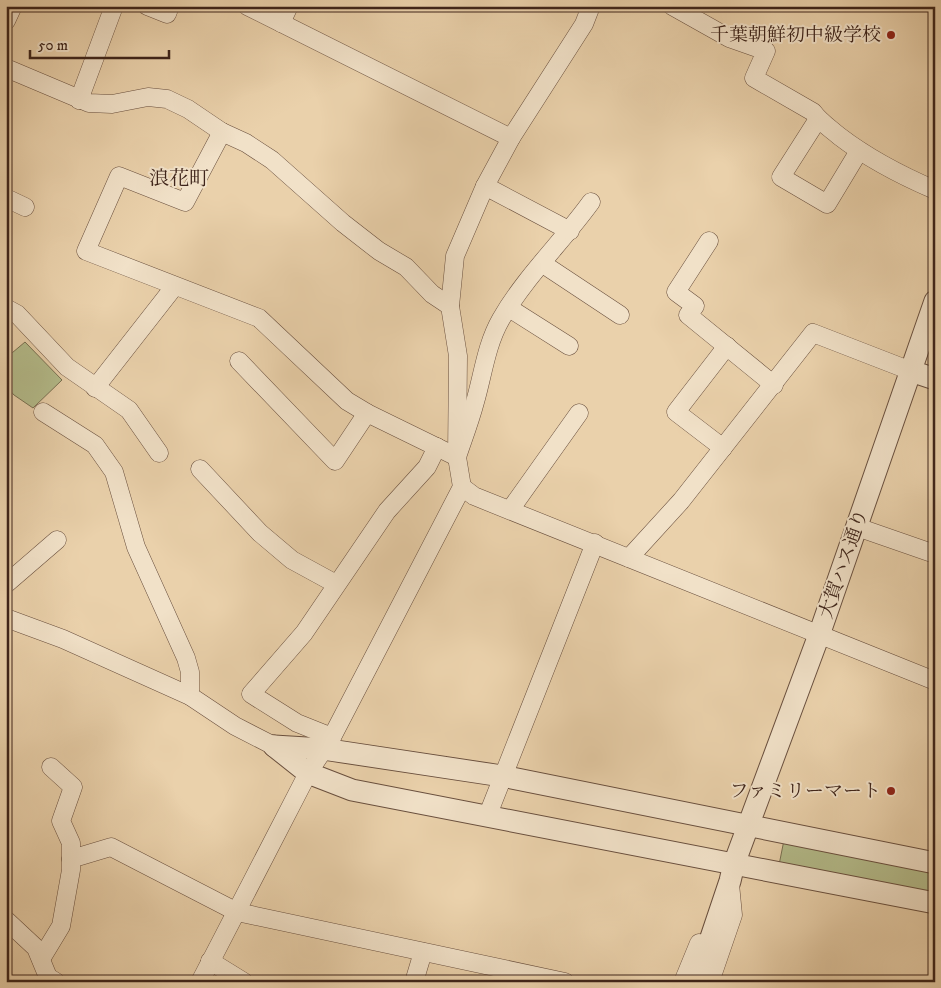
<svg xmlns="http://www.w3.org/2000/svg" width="941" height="988" font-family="'IM FELL DW Pica','Noto Serif JP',serif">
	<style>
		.green { fill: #b4bc8b; stroke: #797052 }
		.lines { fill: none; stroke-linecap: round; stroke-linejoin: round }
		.minor-casing { stroke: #694f3e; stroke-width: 19 }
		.tertiary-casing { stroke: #694f3e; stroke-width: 23 }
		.minor { stroke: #f1e1c8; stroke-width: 18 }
		.tertiary { stroke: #f1e1c8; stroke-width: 21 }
		.rail-casing { stroke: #3e241a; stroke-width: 5.5 }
		.rail { stroke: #f1e1c8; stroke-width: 4; stroke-dasharray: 11; stroke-linecap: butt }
		.poi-dot { fill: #8f2418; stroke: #f1e1c8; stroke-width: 2 }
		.labels { text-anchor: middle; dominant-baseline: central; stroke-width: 4; stroke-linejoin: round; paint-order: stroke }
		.poi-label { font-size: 19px; fill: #3e241a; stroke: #f1e1c8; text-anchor: end }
		.street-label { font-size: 19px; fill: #3e241a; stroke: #f1e1c8 }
		.neighbourhood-label { font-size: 20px; fill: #3e241a; stroke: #f1e1c8 }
	</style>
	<rect width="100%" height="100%" fill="#ead1ab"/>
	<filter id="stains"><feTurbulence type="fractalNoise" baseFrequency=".004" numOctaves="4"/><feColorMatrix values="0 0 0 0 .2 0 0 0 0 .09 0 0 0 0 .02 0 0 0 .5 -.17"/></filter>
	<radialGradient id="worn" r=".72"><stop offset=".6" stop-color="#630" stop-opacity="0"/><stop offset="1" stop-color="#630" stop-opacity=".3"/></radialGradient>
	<g class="green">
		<path d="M25,342L62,380L33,408L14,395L6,386V358Z"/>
		<path d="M784,840L935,870V896L779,865Z"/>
	</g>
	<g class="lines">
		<defs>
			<g id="minor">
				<path d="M147,6L167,14L170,6"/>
				<path d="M247,6L511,138"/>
				<path d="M672,6L729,38L766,51L754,78L813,112C820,122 830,128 839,136C869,159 900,175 935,190"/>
				<path d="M6,21L13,6"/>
				<path d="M281,23L289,6"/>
				<path d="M6,68L89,103L112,104L148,97L167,99L188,109L222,132L246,143L272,160L343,223L379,251L406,267L432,294L450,306"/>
				<path d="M79,100L114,6"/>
				<path d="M818,119L781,177L827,204L859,151"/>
				<path d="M222,132L185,202L119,176L86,251L259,318L347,401L367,413L457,457C463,439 470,421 475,402C483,375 486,345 501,319C525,277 563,241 591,202"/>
				<path d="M485,186L570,231"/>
				<path d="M6,198L25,207"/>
				<path d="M709,241L676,292L695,306L688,315L774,385"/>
				<path d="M543,264L620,315"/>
				<path d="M6,308L17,314L67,367L129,410L159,453"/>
				<path d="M509,308L569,346"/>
				<path d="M239,361L335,461L367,413"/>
				<path d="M95,388L174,287"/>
				<path d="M43,412L95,445L114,472L136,547L186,658L190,672V696"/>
				<path d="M723,448L676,412L727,346"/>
				<path d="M200,469L260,533L292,560L336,584"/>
				<path d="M462,487L474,496L935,681"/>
				<path d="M510,510L579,413"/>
				<path d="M857,527L929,552"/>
				<path d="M629,558L681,501L813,333L911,371"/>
				<path d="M6,584L57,540"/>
				<path d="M6,618L63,639L190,696L235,726L274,746"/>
				<path d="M332,737L297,723L251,694L304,633L387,511L427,467L437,447"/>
				<path d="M487,817L595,543"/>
				<path d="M71,859L111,847L237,912L565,982"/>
				<path d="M6,920L36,948L48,977L56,982"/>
				<path d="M41,959L61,926L71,870V843L61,821L73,787L51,767"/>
				<path d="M210,961L244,982"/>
				<path d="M200,982L308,773L332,737L462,487L457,457L458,356L450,306L455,256L485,186L511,138L584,24L591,6"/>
				<path d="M414,982L423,952"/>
				<path d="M683,982L699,943"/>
				<path d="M710,982L733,915L730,884"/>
			</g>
			<g id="tertiary">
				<path d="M911,371L935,379"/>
				<path d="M274,746L308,773L352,790L935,903"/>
				<path d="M274,746L323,749L502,776L935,863"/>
				<path d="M696,982L730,881L734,864L819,635L935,301"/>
			</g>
		</defs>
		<use href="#minor" class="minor-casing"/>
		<use href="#tertiary" class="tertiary-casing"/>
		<use href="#minor" class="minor"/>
		<use href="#tertiary" class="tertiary"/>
		<defs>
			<path id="rail" d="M6,976L16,982"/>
		</defs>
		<use href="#rail" class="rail-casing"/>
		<use href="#rail" class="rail"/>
	</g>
	<g class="poi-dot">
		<circle cx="891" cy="35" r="5"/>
		<circle cx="891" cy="791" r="5"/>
	</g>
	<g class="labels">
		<g class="poi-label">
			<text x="881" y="35">千葉朝鮮初中級学校</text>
			<text x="881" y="791">ファミリーマート</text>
		</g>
		<g class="street-label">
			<text transform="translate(844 564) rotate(-71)">大賀ハス通り</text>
		</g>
		<g class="neighbourhood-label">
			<text x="179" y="179">浪花町</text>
		</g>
	</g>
	<rect width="941" height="988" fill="none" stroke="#ead1ab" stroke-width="25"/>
	<rect x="8" y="8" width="926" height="973" fill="none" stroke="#3e241a" stroke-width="2.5"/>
	<rect x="12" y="12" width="916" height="963" fill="none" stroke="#3e241a"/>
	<path d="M30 50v8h139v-8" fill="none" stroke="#3e241a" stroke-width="2.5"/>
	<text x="38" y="50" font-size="15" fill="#3e241a" stroke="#f1e1c8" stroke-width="4" paint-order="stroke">50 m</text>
	<rect width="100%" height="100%" filter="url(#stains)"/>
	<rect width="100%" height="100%" fill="url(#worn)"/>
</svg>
